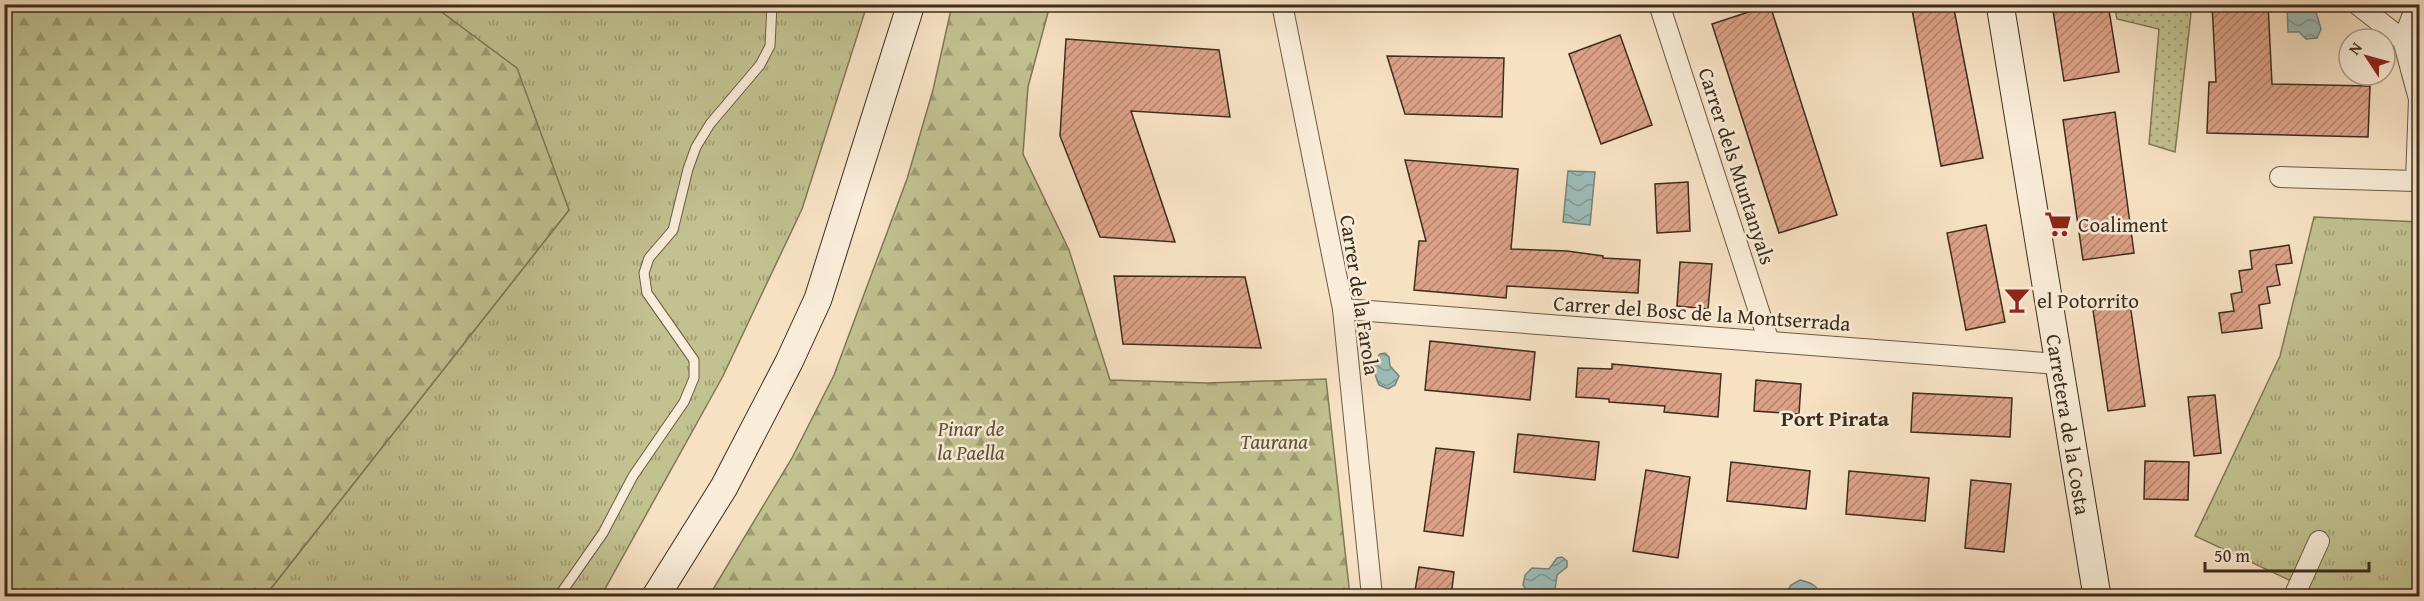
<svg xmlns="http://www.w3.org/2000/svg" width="2424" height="601" font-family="'Gentium Book Plus',serif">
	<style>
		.grass { fill: url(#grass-tufts); stroke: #807757; stroke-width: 1.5 }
		.forest { fill: url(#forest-firs); stroke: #807757; stroke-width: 1.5 }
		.park { fill: url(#park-dots); stroke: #807757; stroke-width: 1.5 }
		.water { fill: url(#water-waves); stroke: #77837a; stroke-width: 1.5 }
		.building { fill: url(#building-hatch); stroke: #3d2d1e; stroke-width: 1.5 }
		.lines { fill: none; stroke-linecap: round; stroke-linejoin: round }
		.lane-casing { stroke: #6b5a47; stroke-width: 11 }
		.street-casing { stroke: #6b5a47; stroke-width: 22 }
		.secondary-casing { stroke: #3d2d1e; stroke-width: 29 }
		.lane { stroke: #f9ecd8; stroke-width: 9 }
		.street { stroke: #f9ecd8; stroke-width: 20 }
		.secondary { stroke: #f9ecd8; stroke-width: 27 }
		.labels { text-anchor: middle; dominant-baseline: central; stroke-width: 5; stroke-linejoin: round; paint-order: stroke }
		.street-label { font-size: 21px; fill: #3d2d1e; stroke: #f9ecd8 }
		.poi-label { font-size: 21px; fill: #3d2d1e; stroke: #f9ecd8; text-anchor: start }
		.park-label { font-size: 21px; font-style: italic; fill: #5e523a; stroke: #f9ecd8 }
		.neighbourhood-label { font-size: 22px; font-weight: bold; fill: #3d2d1e; stroke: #f9ecd8 }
	</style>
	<defs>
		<pattern id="grass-tufts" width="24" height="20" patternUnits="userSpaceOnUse" patternTransform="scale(1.5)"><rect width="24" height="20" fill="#c2c190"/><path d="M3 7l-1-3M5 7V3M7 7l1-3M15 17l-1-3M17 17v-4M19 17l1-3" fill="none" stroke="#9f9d75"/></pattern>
		<pattern id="forest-firs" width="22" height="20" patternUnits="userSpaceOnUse" patternTransform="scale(1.5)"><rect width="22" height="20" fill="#c2c190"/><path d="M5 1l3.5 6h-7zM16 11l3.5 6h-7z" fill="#9f9d75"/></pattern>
		<pattern id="park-dots" width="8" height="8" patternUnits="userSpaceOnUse" patternTransform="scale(1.5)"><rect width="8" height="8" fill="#c2c190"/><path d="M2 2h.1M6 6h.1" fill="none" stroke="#9f9d75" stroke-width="1.8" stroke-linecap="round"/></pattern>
		<pattern id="water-waves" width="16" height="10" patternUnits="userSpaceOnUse" patternTransform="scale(1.5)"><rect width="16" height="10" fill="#9dbcb8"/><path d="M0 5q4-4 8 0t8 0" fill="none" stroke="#819995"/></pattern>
		<pattern id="building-hatch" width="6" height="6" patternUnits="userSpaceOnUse" patternTransform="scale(1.5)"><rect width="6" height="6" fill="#dda187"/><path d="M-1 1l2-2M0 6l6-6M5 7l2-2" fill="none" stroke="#b4846e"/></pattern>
	</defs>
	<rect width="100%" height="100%" fill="#f6e1c3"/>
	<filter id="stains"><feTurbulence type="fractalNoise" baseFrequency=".00333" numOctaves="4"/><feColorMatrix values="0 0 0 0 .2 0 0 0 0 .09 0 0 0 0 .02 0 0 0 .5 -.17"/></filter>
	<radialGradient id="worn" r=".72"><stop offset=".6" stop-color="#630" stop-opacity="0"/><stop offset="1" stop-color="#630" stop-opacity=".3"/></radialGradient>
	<g class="grass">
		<path d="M432,5H867L802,209L723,376L601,596H265L569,210L516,68Z"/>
		<path d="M2314,217L2419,222V596H2321L2319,594L2195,536L2280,356Z"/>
	</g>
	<g class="forest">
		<path d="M4,5H432L517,68L569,210L265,596H5Z"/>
		<path d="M952,5H1050L1028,87L1023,154L1069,250L1110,380L1207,383L1326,379L1350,596H709L792,458L834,375L907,179L933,90Z"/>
	</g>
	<path class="park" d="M2114,5H2192L2175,152L2149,144L2159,29L2117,19Z"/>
	<g class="water">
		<path d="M2287,4L2314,5L2321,29L2317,38L2306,39L2299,32H2288Z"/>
		<path d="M1568,171L1595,172L1590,225L1563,222Z"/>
		<path d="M1385,353L1389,357L1390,366L1399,376L1395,385L1388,389L1379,385C1374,373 1371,365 1380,354Z"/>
		<path d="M1562,557L1567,561V567L1557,575L1555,590L1551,596H1530L1523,585L1525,575L1532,568L1549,569L1557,558Z"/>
		<path d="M1800,580C1812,583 1817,585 1821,596H1784L1791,585Z"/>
	</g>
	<g class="building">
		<path d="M1911,4H1953L1983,158L1941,166Z"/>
		<path d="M2052,4H2108L2119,72L2064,81Z"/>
		<path d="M2212,4H2268L2272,84L2370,86L2368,137L2207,133L2209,82H2216Z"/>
		<path d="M1770,5L1837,215L1779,233L1712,24Z"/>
		<path d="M1620,35L1652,125L1601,144L1569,54Z"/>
		<path d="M1066,39L1219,50L1230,117L1131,111L1175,242L1100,237L1060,136Z"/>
		<path d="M1387,56L1504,58L1502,117L1405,114Z"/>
		<path d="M2115,112L2134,253L2083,260L2063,120Z"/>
		<path d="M1405,160L1518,169L1511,249L1567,251L1603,256V258L1640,260L1638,293L1507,286L1506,298L1414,290L1419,241H1426Z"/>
		<path d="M1688,182L1690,231L1657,233L1655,184Z"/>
		<path d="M1986,225L2005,322L1966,330L1947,233Z"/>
		<path d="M2289,245L2292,263L2276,265L2280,285L2267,287L2270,303L2259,305L2262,328L2222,333L2219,313L2234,311L2231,294L2242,292L2239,271L2252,269L2250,251Z"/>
		<path d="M1680,262L1712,264L1708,309L1677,306Z"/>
		<path d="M1114,276L1245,277L1261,348L1123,344Z"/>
		<path d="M2130,304L2145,406L2108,411L2093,310Z"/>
		<path d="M1430,341L1535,352L1530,400L1425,390Z"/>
		<path d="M1612,364L1721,374L1718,417L1664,412L1665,406L1609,402V399L1576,397L1578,368L1612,369Z"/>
		<path d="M1756,380L1801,384L1799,414L1754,411Z"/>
		<path d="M1913,393L2012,398L2010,437L1911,432Z"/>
		<path d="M2215,395L2221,453L2194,456L2188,397Z"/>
		<path d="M1518,434L1599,442L1595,480L1514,472Z"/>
		<path d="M1436,448L1474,452L1463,536L1424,531Z"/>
		<path d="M2145,461L2189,462L2188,500L2144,499Z"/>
		<path d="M1731,462L1810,471L1806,509L1727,501Z"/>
		<path d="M1646,470L1690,477L1678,558L1633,551Z"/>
		<path d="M1849,471L1929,478L1925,521L1846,514Z"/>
		<path d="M1971,480L2011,484L2004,552L1965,548Z"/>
		<path d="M1419,567L1454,572L1451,597H1414Z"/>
	</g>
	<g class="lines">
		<defs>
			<path id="lane" d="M559,596L603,533L633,476L684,402L694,378V360L647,293L644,273L649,258L673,230L688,169L696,147L710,124L760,65L770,46L772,4"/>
			<g id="street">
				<path d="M1282,4L1343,309L1372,596"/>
				<path d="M1659,4L1769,342"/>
				<path d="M2357,4L2403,40"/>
				<path d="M2280,177L2416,181L2419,99L2403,40L2417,4"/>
				<path d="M1343,309L2058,364"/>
				<path d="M2294,596L2319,541"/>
			</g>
			<g id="secondary">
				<path id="s1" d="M2000,4L2097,596"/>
				<path d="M656,596L724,487L789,362L818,299L911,4"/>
			</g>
		</defs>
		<use href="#lane" class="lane-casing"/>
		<use href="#street" class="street-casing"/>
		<use href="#secondary" class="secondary-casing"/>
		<use href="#lane" class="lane"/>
		<use href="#street" class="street"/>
		<use href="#secondary" class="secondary"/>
	</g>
	<defs>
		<symbol id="supermarket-bare" viewBox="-9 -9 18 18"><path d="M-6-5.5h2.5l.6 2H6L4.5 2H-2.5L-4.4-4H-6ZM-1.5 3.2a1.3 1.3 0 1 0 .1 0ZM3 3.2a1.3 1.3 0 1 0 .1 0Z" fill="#8f2418" stroke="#f9ecd8" stroke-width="2.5" paint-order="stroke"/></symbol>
		<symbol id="bar-bare" viewBox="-9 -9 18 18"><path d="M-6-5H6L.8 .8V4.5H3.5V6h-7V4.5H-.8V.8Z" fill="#8f2418" stroke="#f9ecd8" stroke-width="2.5" paint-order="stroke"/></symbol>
	</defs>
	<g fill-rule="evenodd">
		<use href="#supermarket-bare" x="2039" y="205" width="38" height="38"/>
		<use href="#bar-bare" x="1998" y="281" width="38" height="38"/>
	</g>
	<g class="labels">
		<g class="street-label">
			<text transform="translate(1737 166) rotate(72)">Carrer dels Muntanyals</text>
			<text transform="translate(1360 295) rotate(81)">Carrer de la Farola</text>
			<text transform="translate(1702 313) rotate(4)">Carrer del Bosc de la Montserrada</text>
			<text stroke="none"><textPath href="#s1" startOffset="426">Carretera de la Costa</textPath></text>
		</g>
		<g class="poi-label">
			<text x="2078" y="224">Coaliment</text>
			<text x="2037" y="300">el Potorrito</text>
		</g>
		<g class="park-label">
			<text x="971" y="428">Pinar de<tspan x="971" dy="24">la Paella</tspan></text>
			<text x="1274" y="441">Taurana</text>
		</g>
		<g class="neighbourhood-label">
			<text x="1835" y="418">Port Pirata</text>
		</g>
	</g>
	<rect width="2424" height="601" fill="none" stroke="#f6e1c3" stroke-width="24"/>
	<rect x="6" y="6" width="2412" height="589" fill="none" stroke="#3d2d1e" stroke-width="3"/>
	<rect x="12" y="12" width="2400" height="577" fill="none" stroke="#3d2d1e" stroke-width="1.5"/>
	<g transform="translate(2367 57) rotate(306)"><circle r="28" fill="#f9ecd8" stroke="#aea08e" stroke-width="1.5"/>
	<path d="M0-4.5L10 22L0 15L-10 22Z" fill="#8f2418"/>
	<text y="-9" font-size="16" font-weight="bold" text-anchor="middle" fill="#3d2d1e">N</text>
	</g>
	<path d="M2205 562v9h164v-9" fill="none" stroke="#3d2d1e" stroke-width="3"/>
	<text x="2214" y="562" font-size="18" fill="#3d2d1e" stroke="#f9ecd8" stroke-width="4.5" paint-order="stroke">50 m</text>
	<rect width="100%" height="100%" filter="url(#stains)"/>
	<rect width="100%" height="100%" fill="url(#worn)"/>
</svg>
